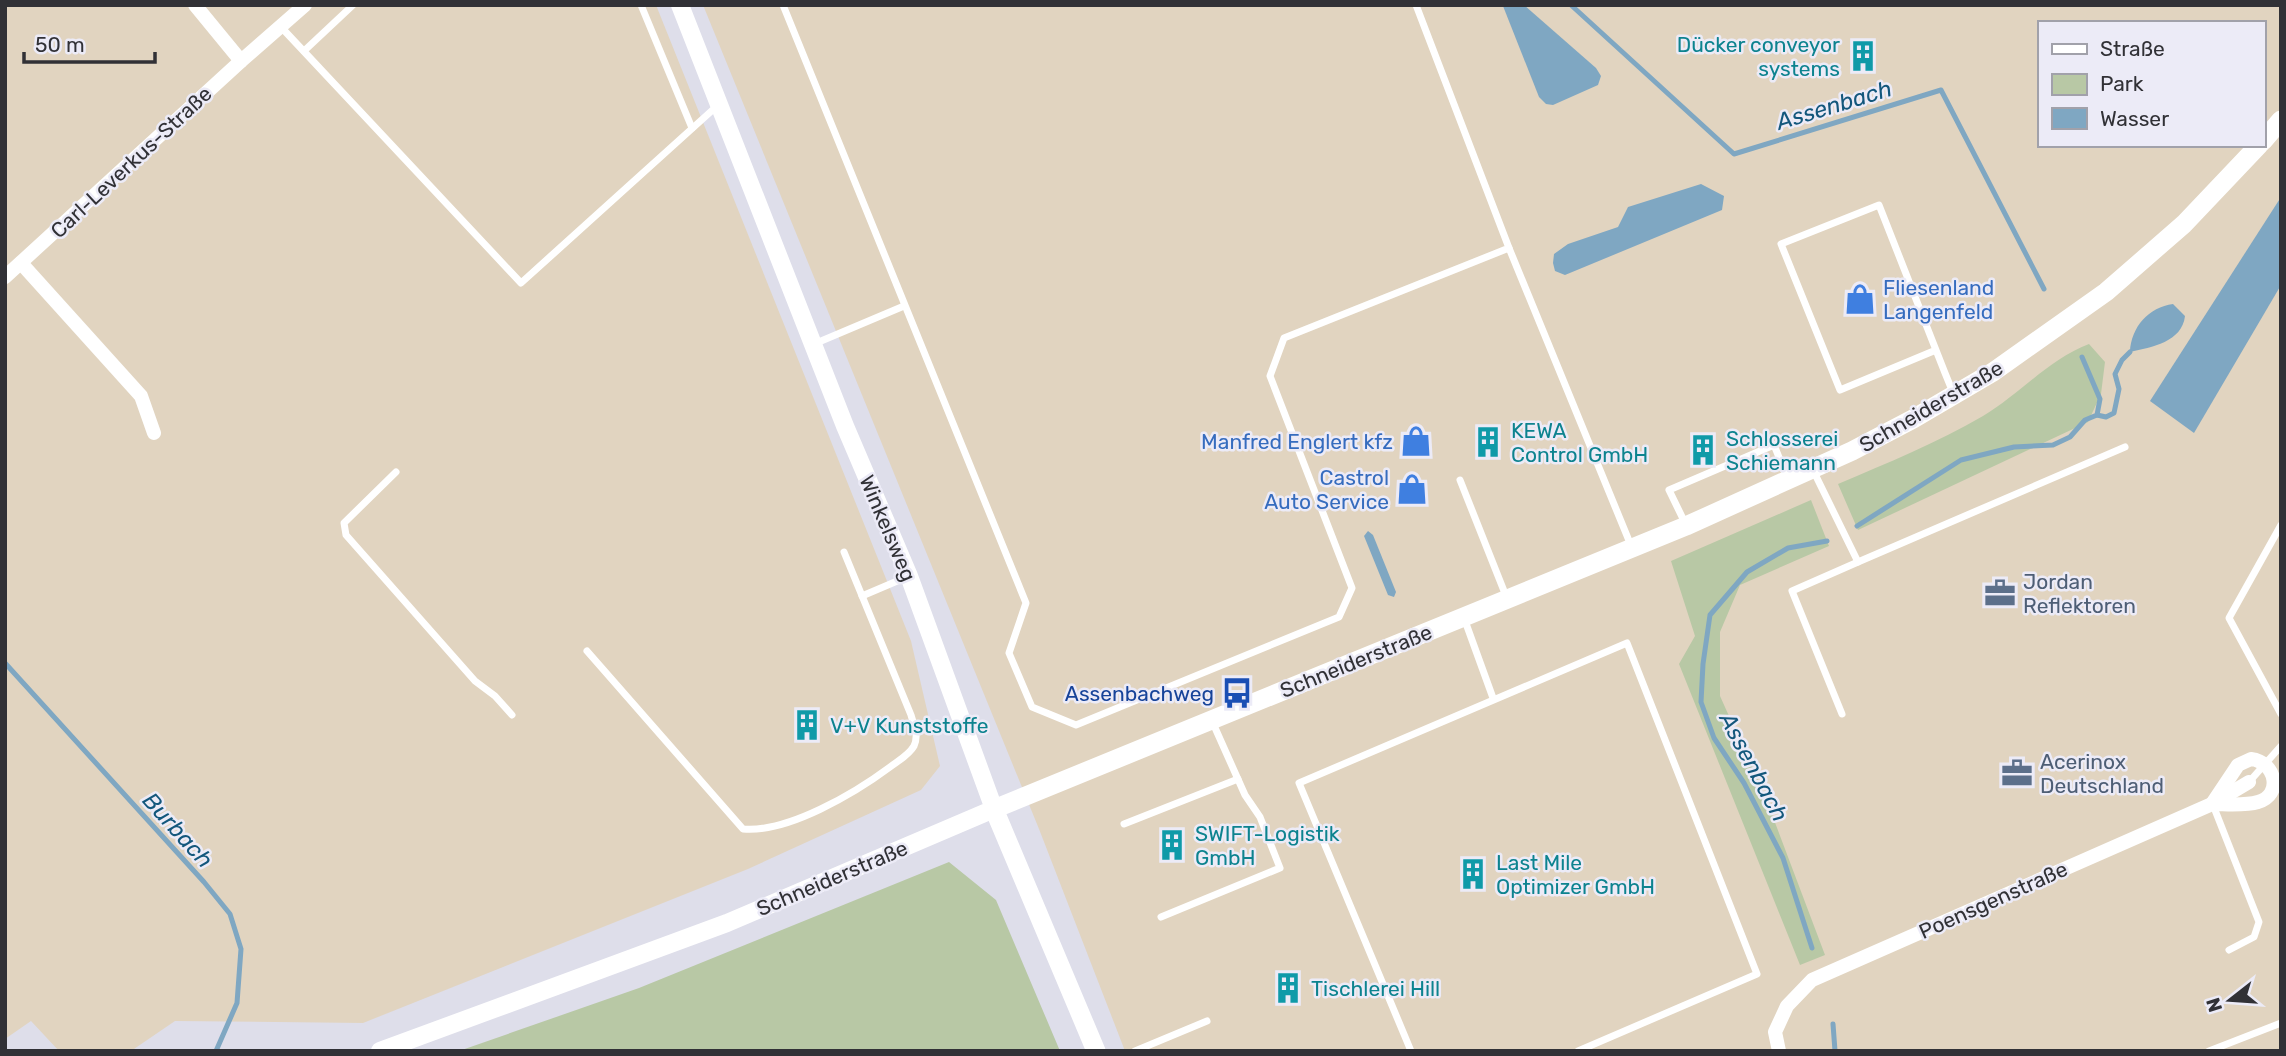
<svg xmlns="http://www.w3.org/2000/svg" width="2286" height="1056" font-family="Rubik,sans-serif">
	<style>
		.industrial { fill: #e1d4c0; fill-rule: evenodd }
		.green { fill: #b8c8a5 }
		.water { fill: #7fa7c2 }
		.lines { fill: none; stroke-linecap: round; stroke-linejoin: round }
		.stream { stroke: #7fa7c2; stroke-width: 5 }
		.service { stroke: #fff; stroke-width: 7 }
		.minor { stroke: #fff; stroke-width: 14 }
		.tertiary { stroke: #fff; stroke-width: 18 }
		.secondary { stroke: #fff; stroke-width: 19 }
		.labels { text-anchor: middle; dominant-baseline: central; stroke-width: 5; stroke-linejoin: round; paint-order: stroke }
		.culture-label { font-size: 21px; fill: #0d838f; stroke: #ecebf7; text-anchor: start }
		.street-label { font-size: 21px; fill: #313136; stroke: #ecebf7 }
		.shop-label { font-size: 21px; fill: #366cbe; stroke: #ecebf7; text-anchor: end }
		.service-label { font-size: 21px; fill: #4e5e75; stroke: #ecebf7; text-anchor: start }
		.transit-label { font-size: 21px; fill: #164399; stroke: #ecebf7; text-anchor: end }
		.water-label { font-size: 23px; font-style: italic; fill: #13577c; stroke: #ecebf7 }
	</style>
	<rect width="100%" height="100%" fill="#dedeea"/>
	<g class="industrial">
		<path d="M5,5H656L911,641L940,766L921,790L748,869L363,1023L175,1021L131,1051H59L31,1021L5,1039Z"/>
		<path d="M703,5H2281V1051H1125L1039,829ZM2039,23H2263V145H2039Z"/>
	</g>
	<g class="green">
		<path d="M2089,344L2105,362L2101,394L2088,422L1858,530L1838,484C1887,463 1937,443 1983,416C2020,394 2049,359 2089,344Z"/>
		<path d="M1811,500L1829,546L1740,585L1720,632V696L1765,796L1825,955L1800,965L1679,664L1695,636L1671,561Z"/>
		<path d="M949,862L996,900L1060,1051H459L639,988Z"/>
	</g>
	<g class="water">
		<path d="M1524,5L1596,68L1601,76L1598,85L1553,105L1546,104L1539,97L1503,6Z"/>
		<path d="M1701,184L1724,196L1722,210L1565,275L1555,271L1553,263L1554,254L1568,244L1618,227L1628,207Z"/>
		<path d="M2281,197V285L2194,433L2150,401Z"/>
		<path d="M2173,304L2185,316C2182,342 2152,347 2130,352C2131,327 2149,307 2173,304Z"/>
		<path d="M1368,531L1373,535L1396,592L1394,597L1388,595L1364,536Z"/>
	</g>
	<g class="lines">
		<g class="stream">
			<path d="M1571,5L1734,154L1941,90L2044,289"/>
			<path d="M2097,415L2106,417L2114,413L2119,389L2115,374L2122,360L2130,352"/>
			<path d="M1857,526L1961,460L2014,447L2053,445L2070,437L2085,420L2097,415L2100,399L2082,357"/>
			<path d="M5,663L204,882L230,914L241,949L237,1003L216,1051"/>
			<path d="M1812,948L1783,858L1744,783L1714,738L1701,702L1703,664L1710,615L1747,572L1788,548L1827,541"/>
			<path d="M1833,1024L1835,1051"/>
		</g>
		<g class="service">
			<path d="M641,5L692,128"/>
			<path d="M783,5L1026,603L1009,653L1032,707L1076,725L1339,617L1352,588L1270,376L1284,338L1509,248L1416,5"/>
			<path d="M281,27L521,283L717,106"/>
			<path d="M304,51L353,5"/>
			<path d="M1509,248L1632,548"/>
			<path d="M814,344L904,306"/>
			<path d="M1936,350L1840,390L1781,244L1879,205L1945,373L1954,395"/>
			<path d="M1813,470L1858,562L2125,447"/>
			<path d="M396,472L344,523L346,535L475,681L495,696L512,715"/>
			<path d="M1460,480L1506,596"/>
			<path d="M1686,525L1669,490L1774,445L1787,477"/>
			<path d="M2281,525L2229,618L2281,714"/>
			<path d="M862,596L909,576"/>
			<path d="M1464,618L1493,698"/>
			<path d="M587,651L743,829C788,833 855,793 890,767C898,761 909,755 914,746C919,735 914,726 911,715L844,552"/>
			<path d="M1842,714L1792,591L1858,562"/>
			<path d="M2249,782L2281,746"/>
			<path d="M2213,805L2259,922L2254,937L2229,950"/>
			<path d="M1124,824L1238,779"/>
			<path d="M1161,917L1280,868L1260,817L1245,795L1212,721"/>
			<path d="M1135,1051L1207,1021"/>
			<path d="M1411,1051L1299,783L1627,643L1757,974L1578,1051"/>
			<path d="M2209,1051L2281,1023"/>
		</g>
		<g class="minor">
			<path d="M195,5L241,61"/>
			<path d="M21,263L141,396L154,433"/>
			<path d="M5,277L241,61L305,5"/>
			<path d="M2251,759C2276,762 2283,795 2258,802C2245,806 2226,804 2212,804L2238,765Z"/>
			<path d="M1779,1051L1775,1032L1787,1006L1812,980L2212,804L2249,782"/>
		</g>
		<path class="tertiary" d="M380,1051L727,923L994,809L909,576L845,426L680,5"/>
		<g class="secondary">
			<path d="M2263,141L2281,120"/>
			<path d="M1096,1051L994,809L1686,526L1852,451L1913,419L1993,372L2106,292L2184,224L2259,145"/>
		</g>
	</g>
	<defs>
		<symbol id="building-bare" viewBox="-9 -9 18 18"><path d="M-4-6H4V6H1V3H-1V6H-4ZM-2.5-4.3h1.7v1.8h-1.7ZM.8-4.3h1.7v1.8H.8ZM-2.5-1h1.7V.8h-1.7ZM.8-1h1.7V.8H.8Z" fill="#0f9aa8" stroke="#ecebf7" stroke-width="2.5" paint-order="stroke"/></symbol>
		<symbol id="shop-bare" viewBox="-9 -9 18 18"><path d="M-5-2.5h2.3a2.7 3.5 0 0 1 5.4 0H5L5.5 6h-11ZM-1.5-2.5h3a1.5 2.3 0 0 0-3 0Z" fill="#3f7fe0" stroke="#ecebf7" stroke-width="2.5" paint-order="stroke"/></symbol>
		<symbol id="office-bare" viewBox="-9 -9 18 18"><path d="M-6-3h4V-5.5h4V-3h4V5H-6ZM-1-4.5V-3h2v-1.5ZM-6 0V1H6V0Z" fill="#5c6f8a" stroke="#ecebf7" stroke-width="2.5" paint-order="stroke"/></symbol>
		<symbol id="bus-bare" viewBox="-9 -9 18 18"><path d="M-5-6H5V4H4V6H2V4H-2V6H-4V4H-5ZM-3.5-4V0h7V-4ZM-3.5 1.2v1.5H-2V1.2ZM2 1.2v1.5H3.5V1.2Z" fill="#1a4fb4" stroke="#ecebf7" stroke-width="2.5" paint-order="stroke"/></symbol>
	</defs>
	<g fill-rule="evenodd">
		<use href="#building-bare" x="1841" y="34" width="44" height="44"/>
		<use href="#shop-bare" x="1838" y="277" width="44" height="44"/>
		<use href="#shop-bare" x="1394" y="419" width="44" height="44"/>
		<use href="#building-bare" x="1466" y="420" width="44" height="44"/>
		<use href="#building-bare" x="1681" y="428" width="44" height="44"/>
		<use href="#shop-bare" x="1390" y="467" width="44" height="44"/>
		<use href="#office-bare" x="1978" y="571" width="44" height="44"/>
		<use href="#bus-bare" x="1215" y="671" width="44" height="44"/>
		<use href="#building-bare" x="785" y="703" width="44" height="44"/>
		<use href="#office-bare" x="1995" y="751" width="44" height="44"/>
		<use href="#building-bare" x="1150" y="823" width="44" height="44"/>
		<use href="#building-bare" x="1451" y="852" width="44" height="44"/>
		<use href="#building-bare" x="1266" y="966" width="44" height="44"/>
	</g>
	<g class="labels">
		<g class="culture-label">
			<text x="1840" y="44" text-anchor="end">Dücker conveyor<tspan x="1840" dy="24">systems</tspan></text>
			<text x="1511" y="430">KEWA<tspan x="1511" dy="24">Control GmbH</tspan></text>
			<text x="1726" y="438">Schlosserei<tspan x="1726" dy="24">Schiemann</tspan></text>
			<text x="830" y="725">V+V Kunststoffe</text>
			<text x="1195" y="833">SWIFT-Logistik<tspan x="1195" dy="24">GmbH</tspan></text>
			<text x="1496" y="862">Last Mile<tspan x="1496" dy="24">Optimizer GmbH</tspan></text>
			<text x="1311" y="988">Tischlerei Hill</text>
		</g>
		<g class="street-label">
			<text transform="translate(131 162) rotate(-43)">Carl-Leverkus-Straße</text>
			<text transform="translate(1931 406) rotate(-30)">Schneiderstraße</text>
			<text transform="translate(888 528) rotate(67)">Winkelsweg</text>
			<text transform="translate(1356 661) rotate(-22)">Schneiderstraße</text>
			<text transform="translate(832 878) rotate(-23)">Schneiderstraße</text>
			<text transform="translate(1993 900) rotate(-24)">Poensgenstraße</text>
		</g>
		<g class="shop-label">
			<text x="1883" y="287" text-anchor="start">Fliesenland<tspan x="1883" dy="24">Langenfeld</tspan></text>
			<text x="1393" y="441">Manfred Englert kfz</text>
			<text x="1389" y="477">Castrol<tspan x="1389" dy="24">Auto Service</tspan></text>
		</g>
		<g class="service-label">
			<text x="2023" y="581">Jordan<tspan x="2023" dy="24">Reflektoren</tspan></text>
			<text x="2040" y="761">Acerinox<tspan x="2040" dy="24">Deutschland</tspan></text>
		</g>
		<g class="transit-label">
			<text x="1214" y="693">Assenbachweg</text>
		</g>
		<g class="water-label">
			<text transform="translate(1834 105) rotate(-17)">Assenbach</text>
			<text transform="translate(1754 767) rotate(62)">Assenbach</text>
			<text transform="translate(178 830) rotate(48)">Burbach</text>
		</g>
	</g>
	<rect width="2286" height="1056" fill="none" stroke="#313136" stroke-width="14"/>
	<rect x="2038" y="21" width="228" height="126" fill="#ecebf7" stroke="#a1a1aa" stroke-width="2"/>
	<rect x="2052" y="44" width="35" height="10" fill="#ffffff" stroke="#a1a1aa" stroke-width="2"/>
	<text x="2100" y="56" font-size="21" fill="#313136">Straße</text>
	<rect x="2052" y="74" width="35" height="21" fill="#b8c8a5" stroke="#a1a1aa" stroke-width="2"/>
	<text x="2100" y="91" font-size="21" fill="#313136">Park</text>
	<rect x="2052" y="108" width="35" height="21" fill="#7fa7c2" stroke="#a1a1aa" stroke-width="2"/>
	<text x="2100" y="126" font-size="21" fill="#313136">Wasser</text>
	<g transform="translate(2230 1000) rotate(253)" stroke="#ecebf7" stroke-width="5" paint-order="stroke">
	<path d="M0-5L12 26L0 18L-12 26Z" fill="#313136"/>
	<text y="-10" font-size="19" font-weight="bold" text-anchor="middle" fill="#313136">N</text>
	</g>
	<path d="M24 52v10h131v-10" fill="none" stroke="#313136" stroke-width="3.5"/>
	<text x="35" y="52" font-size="21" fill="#313136" stroke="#ecebf7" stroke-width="5" paint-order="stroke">50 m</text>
</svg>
